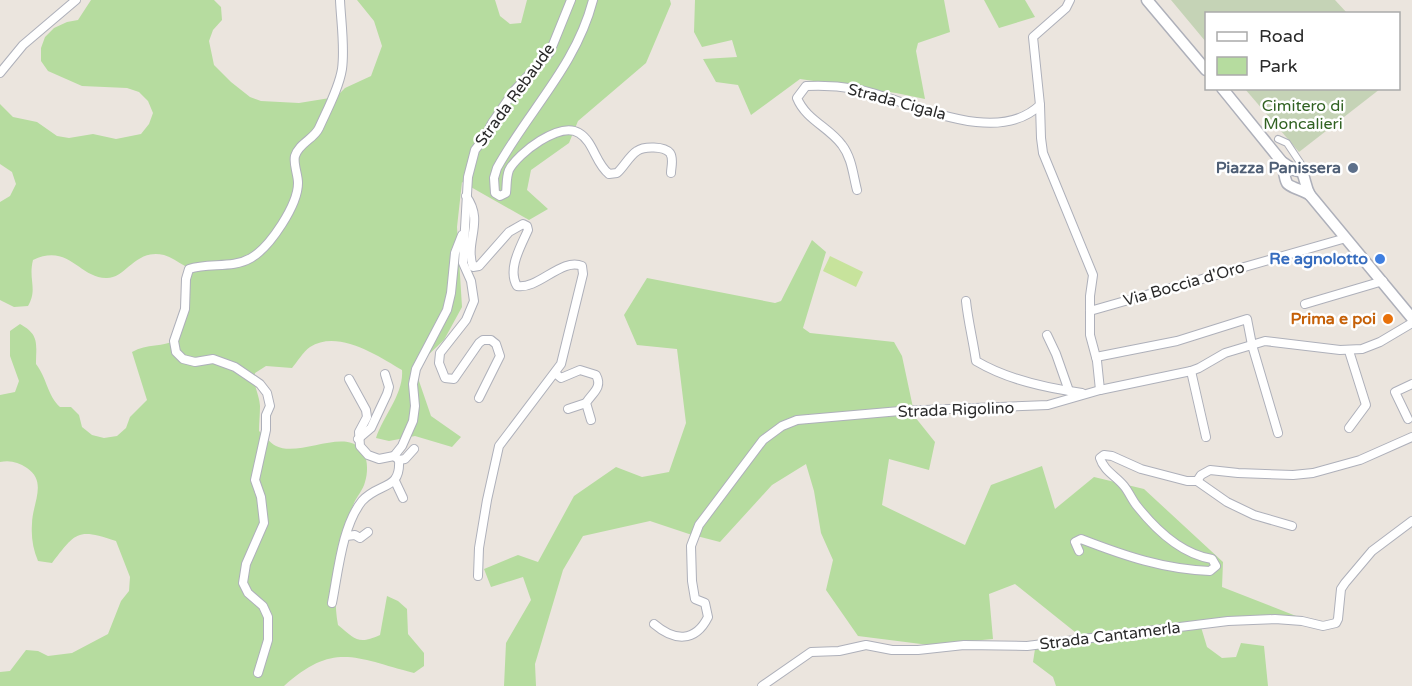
<svg xmlns="http://www.w3.org/2000/svg" width="1412" height="686" font-family="'Varela Round',sans-serif">
	<style>
		.green { fill: #b6dc9f }
		.cemetery { fill: #c5d3b6 }
		.pitch { fill: #c7e39c }
		.lines { fill: none; stroke-linecap: round; stroke-linejoin: round }
		.pedestrian-casing { stroke: #aeb0ba; stroke-width: 8 }
		.minor-casing { stroke: #aeb0ba; stroke-width: 10 }
		.secondary-casing { stroke: #aeb0ba; stroke-width: 13 }
		.pedestrian { stroke: #fff; stroke-width: 6 }
		.minor { stroke: #fff; stroke-width: 8 }
		.secondary { stroke: #fff; stroke-width: 10 }
		.service-dot { fill: #5c6f8a; stroke: #fff; stroke-width: 2 }
		.shop-dot { fill: #3f7fe0; stroke: #fff; stroke-width: 2 }
		.food-dot { fill: #e8710a; stroke: #fff; stroke-width: 2 }
		.labels { text-anchor: middle; dominant-baseline: central; stroke-width: 5; stroke-linejoin: round; paint-order: stroke }
		.street-label { font-size: 16px; fill: #2a2a2a; stroke: #fff }
		.park-label { font-size: 16px; fill: #306121; stroke: #fff }
		.service-label { font-size: 16px; font-weight: bold; fill: #4e5e75; stroke: #fff; text-anchor: end }
		.shop-label { font-size: 16px; font-weight: bold; fill: #366cbe; stroke: #fff; text-anchor: end }
		.food-label { font-size: 16px; font-weight: bold; fill: #c56008; stroke: #fff; text-anchor: end }
	</style>
	<rect width="100%" height="100%" fill="#ebe5de"/>
	<g class="green">
		<path d="M91,0H214L221,7L222,20L213,30L209,41L214,65L231,82L250,97L261,101L299,103L336,97L345,88L371,76L382,46L374,21L357,0H495L500,16L510,24L521,23L527,0H670L671,4L646,63L578,121L569,143L531,170L527,190L548,209L529,220L462,182L457,227L462,307L444,340L426,357L419,369V381L431,416L461,437L452,447L415,436L389,441L376,438C383,416 404,394 402,370C378,356 338,329 310,347C303,352 297,362 292,368L266,366L255,373C253,388 259,392 260,406C260,414 259,423 259,431C264,435 270,443 276,446C300,458 347,426 363,452C368,459 368,473 365,482C363,490 357,496 354,503C340,537 331,588 338,625C355,639 358,645 380,635L387,596L398,601L407,609L408,634L424,653V666L414,673C356,658 334,641 284,686H0V672L10,671L26,650L38,651L48,656L72,653L108,634L121,601L129,591L130,577L116,541C77,528 76,532 52,563L38,561C33,549 31,537 32,524C32,504 48,482 27,468C18,462 10,460 0,462V395L15,392L19,381L10,356V331L20,324C40,335 36,344 36,364C47,378 47,395 60,407H71L79,415L82,427L92,435L104,438L117,436L126,428L130,417L147,400L132,352C147,343 163,348 178,339L187,290L185,266C178,262 171,257 164,255C135,248 126,279 106,278C79,278 69,243 33,260C28,280 38,289 28,306L14,307L0,300V202L10,196L16,184L12,172L0,164V104L13,117L37,122L57,136L69,138L93,134L116,139L141,134L149,124L153,113L148,101L139,92L127,88L82,86L48,71L41,61V48L45,37L54,28L67,22L78,20Z"/>
		<path d="M695,0H944L950,32L918,43L916,51L925,99L896,93L800,79L751,115L738,85L716,82L703,59L737,57L732,40L702,47L694,32Z"/>
		<path d="M984,0H1025L1035,17L999,28Z"/>
		<path d="M812,240L826,252L803,328L810,333L894,342L902,356L915,417L935,442L929,470L889,459L882,505L965,545L991,485L1042,466L1055,509L1094,477L1144,489L1223,562L1222,587L1319,625L1259,623L1201,627L1207,647L1222,658L1236,657L1241,643L1264,646L1268,686H1056L1053,677L1033,662L1035,649L1085,640L1015,584L989,594L993,639L929,645L858,636L826,590L833,560L821,533L814,491L806,464L772,485L720,542L689,534L650,521L583,536L563,570L535,664L536,686H504L506,643L531,600L523,577L491,587L484,569L518,555L538,562L574,496L616,467L642,477L669,472L686,423L677,349L637,345L624,315L647,278L775,303L781,301Z"/>
	</g>
	<g class="cemetery">
		<path d="M1171,0H1335L1347,13L1206,14V42Z"/>
		<path d="M1245,89H1380L1299,152Z"/>
	</g>
	<path class="pitch" d="M830,256L863,272L856,287L823,271Z"/>
	<g class="lines">
		<defs>
			<path id="pedestrian" d="M1278,139L1287,143L1305,170"/>
			<g id="minor">
				<path d="M593,0C576,66 529,110 497,168L494,178L495,193L500,196L506,193C507,185 506,178 509,170C518,153 560,121 579,133C594,142 595,163 609,174L617,173C624,167 629,156 637,151C644,146 664,146 670,153C674,159 671,167 671,173"/>
				<path d="M0,73L23,45L76,0"/>
				<path d="M1040,105L1041,138L1043,153L1093,275L1090,296V335L1097,361L1100,390"/>
				<path d="M857,190C853,175 852,158 842,145C829,127 806,120 797,98L806,86C823,85 839,86 856,89C908,99 994,149 1040,105L1033,37L1066,8L1070,0"/>
				<path d="M466,196C485,222 464,241 473,267L479,266L509,232L523,224L527,226L528,230C521,246 507,269 517,286C538,290 562,257 582,266L583,274L561,364L499,446L487,500L479,548L478,576"/>
				<path d="M966,301C968,321 973,340 976,361C1008,380 1046,388 1082,393"/>
				<path d="M1305,304L1383,281"/>
				<path d="M1090,311L1346,238"/>
				<path d="M1047,335L1056,354L1069,391"/>
				<path d="M1349,351L1366,405L1349,428"/>
				<path d="M1096,357L1177,341L1247,319L1252,345L1278,433"/>
				<path d="M1191,371L1206,437"/>
				<path d="M555,373L561,378L580,370L596,375C603,388 592,393 586,403L591,420"/>
				<path d="M349,379L366,410L367,417L359,432L360,446L368,455L379,459L394,456"/>
				<path d="M479,398L500,356L496,344L491,340H483L479,343L454,379L445,378L439,363L440,353L466,320L474,301L471,281L463,263L468,177L475,150L485,137L492,123L514,91L550,52L571,0"/>
				<path d="M568,409L586,403"/>
				<path d="M1408,419L1395,392L1412,384"/>
				<path d="M358,439L371,428L387,394L389,387L385,374"/>
				<path d="M399,460L405,459L414,449"/>
				<path d="M395,481L403,498"/>
				<path d="M1197,481L1201,475L1210,470L1238,473L1293,475L1313,473L1360,460L1412,437"/>
				<path d="M346,536L355,535L360,538L368,532"/>
				<path d="M1079,551L1075,542L1081,539C1125,556 1163,569 1210,571L1216,566L1212,559C1181,554 1156,530 1137,506C1132,500 1129,492 1124,486C1116,476 1104,471 1100,458L1104,455L1112,456L1141,469L1187,481H1197L1227,502L1254,515L1292,526"/>
				<path d="M332,603C338,573 342,526 362,501C379,482 401,491 399,460L394,456L402,446L413,421L415,406L413,384L416,369L447,310L451,293L455,253L462,235"/>
				<path d="M654,624C674,641 695,643 708,617L705,603L695,599L692,581L691,546L699,525L763,440L782,426L797,420L900,411L1048,405L1100,390L1191,371L1199,368L1225,353L1265,341L1340,350L1362,349L1380,342L1412,323"/>
				<path d="M258,673L268,640V617L263,606L248,593L243,583L246,564L264,523L261,497L255,480L266,430V415L270,406L267,393L260,384L235,367L213,359L195,362L183,359L176,352L174,341L185,309L186,279L189,269C209,262 232,269 251,258C270,247 298,205 298,183C298,174 293,164 295,156C299,143 314,139 319,128C327,110 339,88 342,69C345,47 341,22 340,0"/>
				<path d="M762,686L811,652L839,651L866,645L892,650H918L964,645L1027,646L1228,621L1275,619L1302,621L1323,626L1336,623L1338,619L1341,589L1345,583L1372,551L1412,521"/>
			</g>
			<g id="secondary">
				<path d="M1147,0L1206,70"/>
				<path d="M1222,88L1282,162L1294,170L1302,172C1306,181 1305,186 1310,195L1412,318"/>
				<path d="M1282,162C1284,168 1284,178 1287,183C1289,187 1305,191 1310,195"/>
			</g>
		</defs>
		<use href="#pedestrian" class="pedestrian-casing"/>
		<use href="#minor" class="minor-casing"/>
		<use href="#secondary" class="secondary-casing"/>
		<use href="#pedestrian" class="pedestrian"/>
		<use href="#minor" class="minor"/>
		<use href="#secondary" class="secondary"/>
	</g>
	<circle class="service-dot" cx="1353" cy="168" r="6"/>
	<circle class="shop-dot" cx="1380" cy="259" r="6"/>
	<circle class="food-dot" cx="1388" cy="319" r="6"/>
	<g class="labels">
		<g class="street-label">
			<text transform="translate(515 95) rotate(-54)">Strada Rebaude</text>
			<text transform="translate(897 102) rotate(15)">Strada Cigala</text>
			<text transform="translate(1184 284) rotate(-16)">Via Boccia d'Oro</text>
			<text transform="translate(956 410) rotate(-2)">Strada Rigolino</text>
			<text transform="translate(1110 636) rotate(-7)">Strada Cantamerla</text>
		</g>
		<g class="park-label">
			<text x="1303" y="106">Cimitero di<tspan x="1303" dy="18">Moncalieri</tspan></text>
		</g>
		<g class="service-label">
			<text x="1341" y="168">Piazza Panissera</text>
		</g>
		<g class="shop-label">
			<text x="1368" y="259">Re agnolotto</text>
		</g>
		<g class="food-label">
			<text x="1376" y="319">Prima e poi</text>
		</g>
	</g>
	<rect x="1205" y="12" width="195" height="78" fill="#ffffff" stroke="#aaaaaa" stroke-width="1.5"/>
	<rect x="1217" y="32" width="30" height="9" fill="#ffffff" stroke="#aaaaaa" stroke-width="1.5"/>
	<text x="1259" y="42" font-size="18" fill="#2a2a2a">Road</text>
	<rect x="1217" y="57" width="30" height="18" fill="#b6dc9f" stroke="#aaaaaa" stroke-width="1.5"/>
	<text x="1259" y="72" font-size="18" fill="#2a2a2a">Park</text>
</svg>
